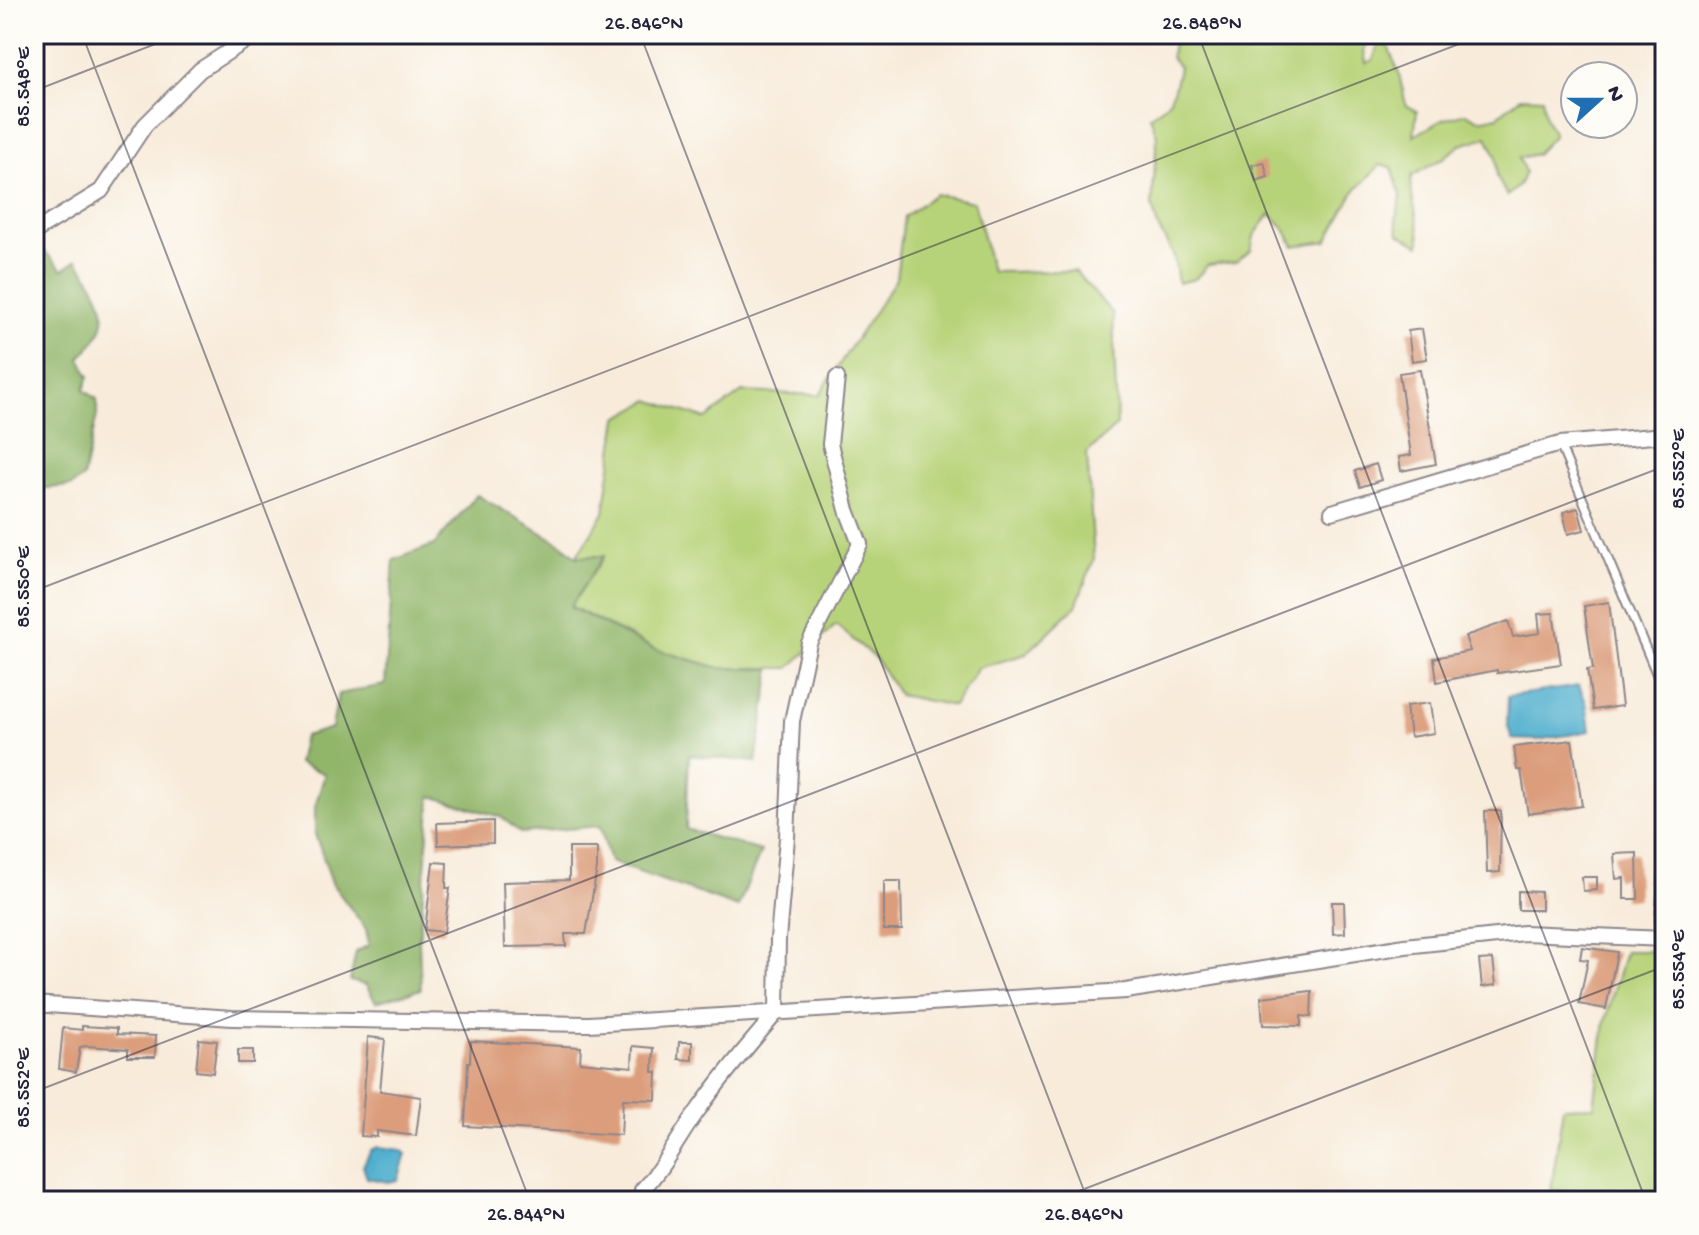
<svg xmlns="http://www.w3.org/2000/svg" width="1699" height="1235" font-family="'Gochi Hand',sans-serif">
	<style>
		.green { fill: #b7d379; stroke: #6c7a5a; stroke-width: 2 }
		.forest { fill: #91b569; stroke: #5a6c52; stroke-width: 2 }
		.water { fill: #4eaecd; stroke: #386884; stroke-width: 2 }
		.building { fill: #db9d7b }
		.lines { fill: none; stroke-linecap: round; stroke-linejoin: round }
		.lane-casing { stroke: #8d868a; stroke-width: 11 }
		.street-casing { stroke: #8d868a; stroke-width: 18 }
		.lane { stroke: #fff; stroke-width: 7 }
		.street { stroke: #fff; stroke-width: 14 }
		.ticks { fill: none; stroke: #22223b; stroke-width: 2; stroke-opacity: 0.45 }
		.neatline { fill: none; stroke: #22223b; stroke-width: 3 }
		.ticks-label { font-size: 20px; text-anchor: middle; fill: #22223b }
	</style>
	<rect width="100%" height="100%" fill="#fdfcf7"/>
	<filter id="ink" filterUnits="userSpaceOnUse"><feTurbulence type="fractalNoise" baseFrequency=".0125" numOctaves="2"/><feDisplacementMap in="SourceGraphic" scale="16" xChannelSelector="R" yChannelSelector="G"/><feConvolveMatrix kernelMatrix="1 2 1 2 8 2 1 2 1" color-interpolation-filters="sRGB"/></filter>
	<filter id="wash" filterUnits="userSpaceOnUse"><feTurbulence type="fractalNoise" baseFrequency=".006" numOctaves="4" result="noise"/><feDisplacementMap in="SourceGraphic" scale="32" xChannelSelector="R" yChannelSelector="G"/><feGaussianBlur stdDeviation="1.8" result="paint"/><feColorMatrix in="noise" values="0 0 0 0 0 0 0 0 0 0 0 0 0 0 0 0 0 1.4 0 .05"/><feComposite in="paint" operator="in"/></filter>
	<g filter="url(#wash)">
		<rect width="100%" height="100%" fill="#f8ebda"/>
		<g class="green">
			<path d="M1174,34H1368L1364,51L1366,63L1373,60L1379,43L1388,46L1399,74L1406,105L1417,111L1414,136L1442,120L1466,113L1479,120L1498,116L1521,97L1542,98L1546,119L1554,135L1536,154L1519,158L1525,172L1519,186L1507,196L1497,177L1496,156L1487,137L1461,145L1442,159L1412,176C1408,199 1421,219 1420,245L1399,234L1396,219L1401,197L1392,167L1380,165L1353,193L1327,241L1294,246L1284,227L1270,214L1254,236L1251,251L1235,262L1208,265L1195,279L1178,283L1174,256L1158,227L1152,206L1157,136L1150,116C1174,101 1173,94 1179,67L1171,57Z"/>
			<path d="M935,194L974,202L992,272L1075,271L1113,314L1117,425L1087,453L1094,559L1076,606L1026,654L978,668L953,706L899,695L875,658L836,625L789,668H719L654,649L570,606L604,556L576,557L604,513L618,418L650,400L706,419L742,392L819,395L896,279L904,217Z"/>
			<path d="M1625,951H1665V1201L1551,1190L1563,1107L1594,1106L1605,1022Z"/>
		</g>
		<g class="forest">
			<path d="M39,246L63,270L77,260C105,299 118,320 80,358L89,376L84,390L97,399V415L83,478L72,486L34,489V248Z"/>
			<path d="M477,495L563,545L576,557L604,556L570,607L654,649L719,668L771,669L756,762L689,755L686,829L761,851L738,907L610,862L600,826L521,833L501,817L431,796L419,942L421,989L376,1002L366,985L350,981L356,952L369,945L366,929L333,885L315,834V807L325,774L298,763L304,736L332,728L338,694L385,685L394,560L434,545Z"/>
		</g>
		<g class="water">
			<path d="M1579,686L1586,702L1590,731L1538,740L1512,739L1507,723L1508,696Z"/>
			<path d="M379,1147L401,1150L406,1154L398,1180L388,1182L367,1178L363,1166L371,1150Z"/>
		</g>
		<g id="blocks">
			<g class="building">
				<path d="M1264,162L1268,177L1256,181L1252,165Z"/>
				<path d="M1422,329L1427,359L1412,361L1408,331Z"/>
				<path d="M1420,370L1436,464L1401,471L1399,457L1411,455L1399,373Z"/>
				<path d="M1376,464L1381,480L1360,487L1355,471Z"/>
				<path d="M1578,508L1584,530L1568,534L1563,512Z"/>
				<path d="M1609,602L1622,706L1593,710L1587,670L1593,669L1584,606Z"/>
				<path d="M1553,613L1561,664L1497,673V670L1437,682L1434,658L1470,651L1465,636L1508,621L1513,637L1540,633L1538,614Z"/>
				<path d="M1430,703L1434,733L1410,737L1406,706Z"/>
				<path d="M1572,740L1582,806L1528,814L1521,770H1517L1514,747Z"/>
				<path d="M1485,811H1501L1500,872L1487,873Z"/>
				<path d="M493,821V843L438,845L437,823Z"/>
				<path d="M569,848H597V868L586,934H565L566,946L505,947L503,882L569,880Z"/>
				<path d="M1637,853L1638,899H1624V878L1616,879L1614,854Z"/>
				<path d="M433,862L447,863L446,888H450L444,932L425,930Z"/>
				<path d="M1582,877H1597V890L1583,891Z"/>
				<path d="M884,881H901L902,930H884Z"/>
				<path d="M1518,891L1541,892V910H1518Z"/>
				<path d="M1332,902H1344L1345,933L1333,934Z"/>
				<path d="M1582,947L1617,952L1606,1009L1579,1004L1588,960L1580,959Z"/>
				<path d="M1493,959L1496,985L1482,987L1479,960Z"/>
				<path d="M1312,991L1311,1017L1301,1016V1026L1263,1025L1261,997Z"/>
				<path d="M82,1026L117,1028V1034L156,1036L155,1057H128V1049L86,1046L80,1047L76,1072L59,1069L63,1028L82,1030Z"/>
				<path d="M368,1037L385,1039L380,1091L421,1097L416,1136L377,1131V1137L361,1136Z"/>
				<path d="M199,1039L217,1041L213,1073L196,1071Z"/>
				<path d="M471,1041L581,1047L580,1062L632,1067L633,1046L654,1048L653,1072H657L656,1100L623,1099L621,1135L465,1126L468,1062H470Z"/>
				<path d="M679,1042H692V1060L678,1059Z"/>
				<rect x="238" y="1050" width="15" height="13"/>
			</g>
		</g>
	</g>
	<g filter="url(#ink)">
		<use href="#blocks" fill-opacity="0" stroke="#8d868a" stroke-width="2"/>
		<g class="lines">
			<defs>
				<g id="lane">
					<path d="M1560,445L1665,694"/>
					<path d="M1658,939L1665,850"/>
				</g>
				<g id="street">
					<path d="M34,232L101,191L145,125L200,70L256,34"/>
					<path d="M1332,512L1560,444L1665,435"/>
					<path d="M34,1004L232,1018L589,1024L1126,991L1405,946L1524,933L1665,939"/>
					<path d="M642,1190C665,1166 679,1136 699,1109C723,1075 750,1043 777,1012L778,939L787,838L792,721L809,643L860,544L847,510L830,444L837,378"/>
				</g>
			</defs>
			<use href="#lane" class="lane-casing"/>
			<use href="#street" class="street-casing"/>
			<use href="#lane" class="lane"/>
			<use href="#street" class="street"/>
		</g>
	</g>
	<path class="ticks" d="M82,34L530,1201M640,34L1088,1201M1198,34L1646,1201M34,91L181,34M34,591L1485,34M34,1092L1665,466M1053,1201L1665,966"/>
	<rect width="1699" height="1235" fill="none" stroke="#fdfcf7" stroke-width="88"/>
	<g transform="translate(1599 100) rotate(69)"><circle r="38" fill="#fdfcf7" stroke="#a5a5ac" stroke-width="2"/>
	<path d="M0-6L14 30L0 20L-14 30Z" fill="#1f6fb2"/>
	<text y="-12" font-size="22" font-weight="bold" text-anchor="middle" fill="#22223b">N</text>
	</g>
	<rect x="44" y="44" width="1611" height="1147" class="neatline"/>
	<g class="ticks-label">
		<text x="644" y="29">26.846°N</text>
		<text x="1202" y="29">26.848°N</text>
		<text transform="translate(22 87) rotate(-90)" y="7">85.548°E</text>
		<text transform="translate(1677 469) rotate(-90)" y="7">85.552°E</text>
		<text transform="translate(22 587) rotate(-90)" y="7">85.550°E</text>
		<text transform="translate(1677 970) rotate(-90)" y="7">85.554°E</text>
		<text transform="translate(22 1088) rotate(-90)" y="7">85.552°E</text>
		<text x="526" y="1220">26.844°N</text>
		<text x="1084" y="1220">26.846°N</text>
	</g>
</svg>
